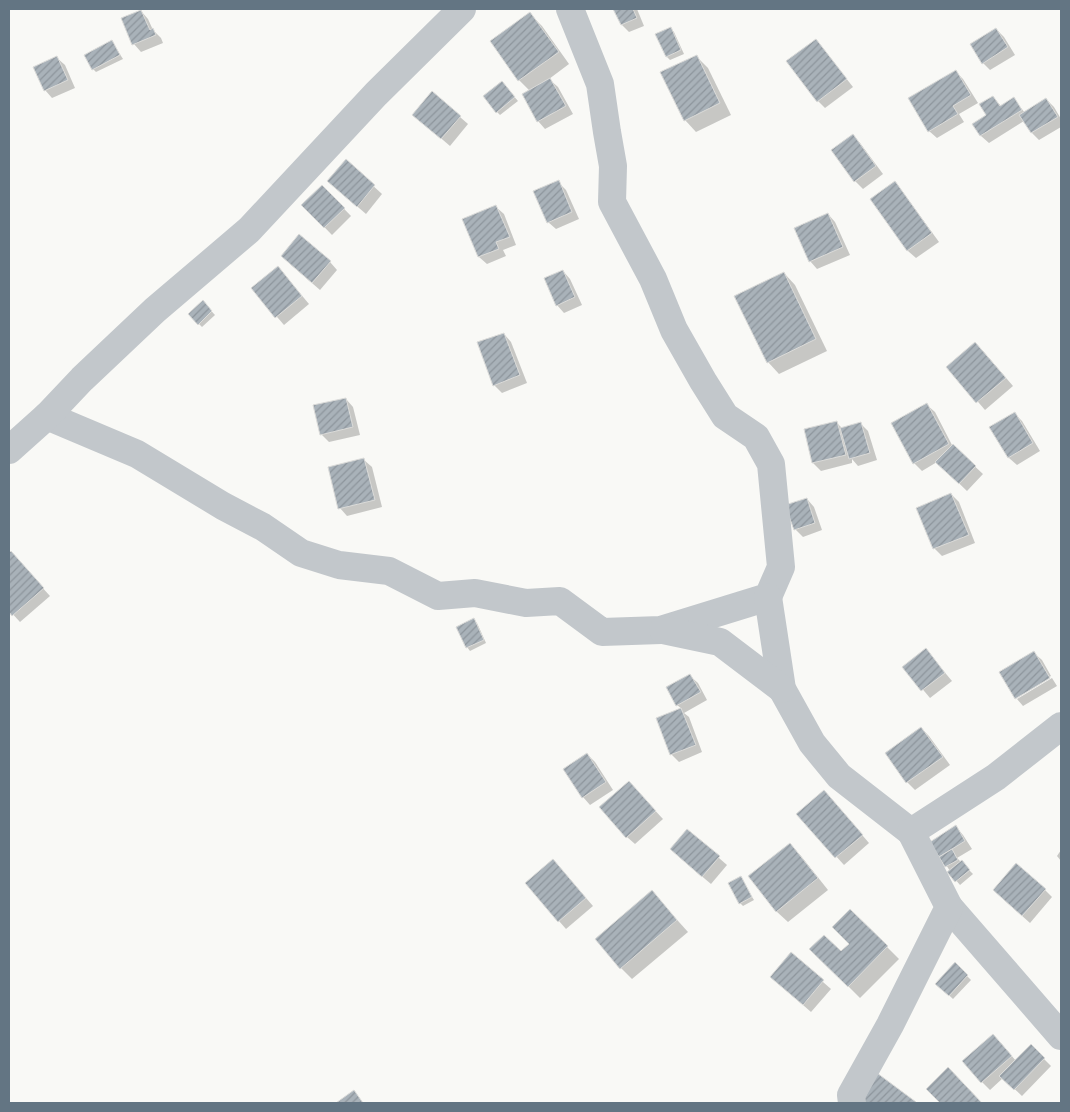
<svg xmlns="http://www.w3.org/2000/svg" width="1070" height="1112" font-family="Roboto,sans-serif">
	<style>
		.shadow { fill: #0003 }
		.building { fill: url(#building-hatch); stroke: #dbdbd9 }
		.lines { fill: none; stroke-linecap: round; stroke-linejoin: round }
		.minor { stroke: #c2c7cb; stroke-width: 28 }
	</style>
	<defs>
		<pattern id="building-hatch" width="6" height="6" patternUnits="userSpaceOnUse" patternTransform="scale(1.25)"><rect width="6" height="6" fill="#a9b2b9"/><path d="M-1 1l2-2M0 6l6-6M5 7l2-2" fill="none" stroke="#8d959c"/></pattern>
	</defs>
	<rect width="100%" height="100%" fill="#f9f9f6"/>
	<g class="shadow">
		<path d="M615,9H637L644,26L629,32L622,25Z"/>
		<path d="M141,11L148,19L153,30L161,38L163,43L141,52L134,44Z"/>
		<path d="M530,14L542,26L569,64L549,79L558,87L573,114L545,129L538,121L530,91L519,80Z"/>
		<path d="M670,28L674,32L684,54L670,60L667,57L656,35Z"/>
		<path d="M996,29L1004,37L1015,55L990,70L983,63Z"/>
		<path d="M816,40L853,87L825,108L818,101Z"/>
		<path d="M112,42L123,59L96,72L93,69Z"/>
		<path d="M696,56L708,68L731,115L696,132L685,120Z"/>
		<path d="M57,58L65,65L75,88L52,98L45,90Z"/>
		<path d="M955,71L963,79L978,103L959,114L964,122L937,138L929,131Z"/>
		<path d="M502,82L518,101L500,115L497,112Z"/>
		<path d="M993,97L1002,107L1014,99L1025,113L1046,99L1054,107L1061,119V127L1039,140L1032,133L1024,121L989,143L981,136L974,124L988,116Z"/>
		<path d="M460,117L468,124L450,146L422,122Z"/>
		<path d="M853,136L860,143L883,174L863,189L855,181Z"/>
		<path d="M346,161L382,194L366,214L336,188Z"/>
		<path d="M558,182L566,190L579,219L556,229L548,222Z"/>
		<path d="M895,183L902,191L939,242L916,258L908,251L872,200Z"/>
		<path d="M322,186L351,216L332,235L303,205Z"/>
		<path d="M496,207L504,214L516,245L503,250L506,256L487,264L479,257L464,220Z"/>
		<path d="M828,214L835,222L850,255L817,269L810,261Z"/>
		<path d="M330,262L337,270L320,290L290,264Z"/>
		<path d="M278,267L309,304L284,325L252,288Z"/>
		<path d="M563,271L570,279L582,305L564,313L557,305Z"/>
		<path d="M784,273L795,285L827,351L779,374L768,362Z"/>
		<path d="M203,302L215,315L202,327L189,314Z"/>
		<path d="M504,334L511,342L527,383L502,393L494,385Z"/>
		<path d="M983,351L1013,386L985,410L948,367Z"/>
		<path d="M346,399L353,407L360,435L329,442L321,434Z"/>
		<path d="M927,405L935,412L952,445L983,474L967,491L937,462L922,471L914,463Z"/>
		<path d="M1014,413L1022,421L1040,451L1017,465L1009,458L991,428Z"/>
		<path d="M837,423L842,428L860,423L868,431L877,460L858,466L852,459V463L821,471L813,463L805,430Z"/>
		<path d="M364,460L372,467L382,507L347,516L340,508Z"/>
		<path d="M951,494L959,502L975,543L942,556L935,549L918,508Z"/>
		<path d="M807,499L814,507L822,530L803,537L795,529Z"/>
		<path d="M11,553L50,596L20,622L9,610V555Z"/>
		<path d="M473,620L477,623L486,643L470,651L467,647Z"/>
		<path d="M926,650L952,681L930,698L904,667Z"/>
		<path d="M1034,653L1042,660L1051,676L1016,696Z"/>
		<path d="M690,676L698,683L707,700L684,713L689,717L702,752L679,762L671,754L657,719L682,709L677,705Z"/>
		<path d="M1052,678L1057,686L1023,706L1017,699Z"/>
		<path d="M921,728L929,736L950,765L915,790L907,782L887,753Z"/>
		<path d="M587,754L595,762L613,790L590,805L583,797Z"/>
		<path d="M636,790L663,819L635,844L627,837Z"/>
		<path d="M831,799L869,843L844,865L798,814Z"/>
		<path d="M956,827L963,835L972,849L957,858L973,874L960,885L949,872L950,871L931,842Z"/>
		<path d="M687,830L727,865L711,884L679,857Z"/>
		<path d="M790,844L801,856L828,890L788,922L776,911Z"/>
		<path d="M1061,850V861L1057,856Z"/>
		<path d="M560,868L593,906L566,929L559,921Z"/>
		<path d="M740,878L754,900L743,906L740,903Z"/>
		<path d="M1045,890L1052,897L1030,923L1002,898Z"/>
		<path d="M652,892L688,932L632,979L621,968Z"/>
		<path d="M850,910L899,959L860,998L811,949L841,953L850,944Z"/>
		<path d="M791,954L831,989L811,1012L779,984Z"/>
		<path d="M955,964L971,980L953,999L937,984Z"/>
		<path d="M1001,1043L1016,1061L1031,1046L1051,1066L1022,1096L1003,1078L990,1090L982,1082Z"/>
		<path d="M877,1075L915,1103H863Z"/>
	</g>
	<g class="building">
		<path d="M613,9H633L637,18L621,25Z"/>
		<path d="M141,10L150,30L153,28L156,35L132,45L121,18Z"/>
		<path d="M530,12L559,52L518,81L490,41Z"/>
		<path d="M671,27L681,50L666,57L655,34Z"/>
		<path d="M996,28L1008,47L982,64L970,44Z"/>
		<path d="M816,39L847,79L817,102L786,61Z"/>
		<path d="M112,40L120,55L92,70L84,55Z"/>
		<path d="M697,55L720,103L684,121L660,72Z"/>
		<path d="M57,56L68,80L44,91L33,67Z"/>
		<path d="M956,70L971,95L953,106L958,114L928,132L908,98Z"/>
		<path d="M550,78L566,106L537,122L522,94Z"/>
		<path d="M502,81L515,97L496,113L483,96Z"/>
		<path d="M432,91L461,116L441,139L412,115Z"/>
		<path d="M993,96L1000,106L1014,97L1022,110L980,136L972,124L986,115L979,104Z"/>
		<path d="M1046,98L1058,117L1031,133L1019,115Z"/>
		<path d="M853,134L876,166L854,182L831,150Z"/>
		<path d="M346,159L375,185L357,207L327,181Z"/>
		<path d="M559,180L572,212L547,223L533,191Z"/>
		<path d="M895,181L932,233L907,251L870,199Z"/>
		<path d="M322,185L345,208L324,228L301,205Z"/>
		<path d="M496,205L510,237L496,242L499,249L478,257L462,219Z"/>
		<path d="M828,213L843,247L809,262L794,228Z"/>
		<path d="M299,234L331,261L312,283L281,256Z"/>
		<path d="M278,266L302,296L275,318L251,288Z"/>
		<path d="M563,270L575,297L556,306L544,278Z"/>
		<path d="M784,272L816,339L767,363L734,296Z"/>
		<path d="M203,300L212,311L198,325L188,314Z"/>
		<path d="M504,333L520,375L493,386L477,342Z"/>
		<path d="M975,342L1006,378L976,403L946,367Z"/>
		<path d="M346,398L353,427L320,435L313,405Z"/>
		<path d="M927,403L949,444L913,464L891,423Z"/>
		<path d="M1015,412L1033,443L1008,458L989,427Z"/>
		<path d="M837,421L846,455L812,463L804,429Z"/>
		<path d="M861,422L870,453L849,459L840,428Z"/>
		<path d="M953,444L976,466L959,484L935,462Z"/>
		<path d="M364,458L375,500L338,509L328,467Z"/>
		<path d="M951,493L969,535L933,549L916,508Z"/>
		<path d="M807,498L815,523L794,530L785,505Z"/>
		<path d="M11,551L44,588L12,616L9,612V553Z"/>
		<path d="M474,618L484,640L466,648L456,627Z"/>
		<path d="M926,648L945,673L921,691L902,667Z"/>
		<path d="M1034,651L1050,678L1015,699L999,672Z"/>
		<path d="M690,674L701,692L676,706L666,687Z"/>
		<path d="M681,708L696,745L670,755L656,718Z"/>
		<path d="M921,727L943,757L906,783L885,753Z"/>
		<path d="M587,753L606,782L582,798L563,769Z"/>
		<path d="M629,781L656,811L626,838L599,807Z"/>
		<path d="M824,790L863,835L835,858L796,814Z"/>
		<path d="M956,825L965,841L939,857L930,842Z"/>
		<path d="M687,829L720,856L702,877L670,849Z"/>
		<path d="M790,843L818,878L776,912L748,876Z"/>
		<path d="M952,849L958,860L945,867L939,857Z"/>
		<path d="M553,859L586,898L558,922L525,883Z"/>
		<path d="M962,860L970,870L955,882L947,872Z"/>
		<path d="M1016,863L1046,889L1022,916L993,890Z"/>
		<path d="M741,876L752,897L739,904L728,883Z"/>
		<path d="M652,890L677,920L620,969L595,939Z"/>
		<path d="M850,909L888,946L848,987L809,949L824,935L841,951L849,944L832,927Z"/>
		<path d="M791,952L824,980L803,1005L770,977Z"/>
		<path d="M955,962L968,975L949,996L935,984Z"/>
		<path d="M993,1034L1012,1056L981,1083L962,1061Z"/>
		<path d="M1031,1044L1045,1058L1014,1090L999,1076Z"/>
		<path d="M948,1067L982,1103H940L926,1089Z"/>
		<path d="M877,1073L916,1102L914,1103H862Z"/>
		<path d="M354,1090L363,1103H336Z"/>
	</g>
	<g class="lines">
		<g class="minor">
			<path d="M47,416L137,454L223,506L263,527L301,553L339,565L389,571L438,596L475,593L526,603L560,601L602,632L661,630L768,597L781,567L771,464L756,437L725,416L703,381L674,330L653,279L612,202L613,166L607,132L600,84L570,9"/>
			<path d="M9,450L47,416L82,379L155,310L249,230L376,94L462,9"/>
			<path d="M768,597L782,689L812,743L839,776L911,832"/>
			<path d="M663,630L720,642L782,689"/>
			<path d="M949,907L1061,1036"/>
			<path d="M852,1103L851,1095L890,1025L949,907L911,832L996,777L1061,726"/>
		</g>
	</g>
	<rect width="1070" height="1112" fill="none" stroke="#637583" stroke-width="20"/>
</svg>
